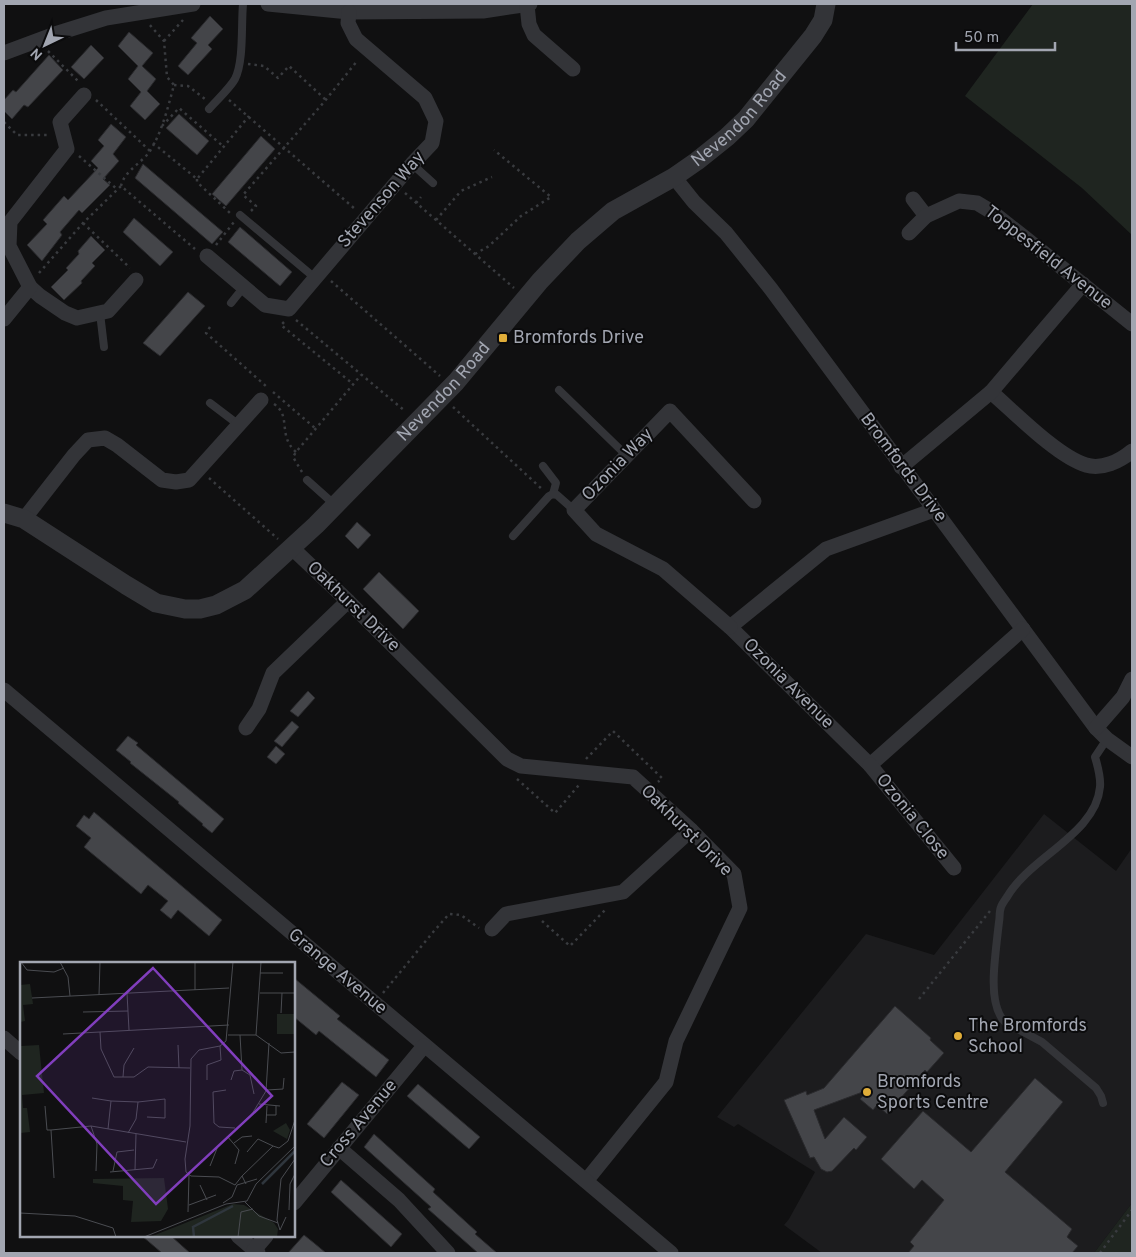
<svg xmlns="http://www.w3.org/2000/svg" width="1136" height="1257" font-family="Overpass,sans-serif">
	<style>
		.built { fill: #1c1c1e }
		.green { fill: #1f2520 }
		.building { fill: #444549; stroke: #2a2a2d }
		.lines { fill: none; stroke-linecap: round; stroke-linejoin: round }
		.path { stroke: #393b3f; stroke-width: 2.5; stroke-dasharray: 2.5 4; stroke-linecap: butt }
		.service { stroke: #333438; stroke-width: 8 }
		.minor { stroke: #333438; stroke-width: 15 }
		.tertiary { stroke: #333438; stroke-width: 19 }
		.poi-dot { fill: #e0ad39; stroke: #0b0b0c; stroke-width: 2 }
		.labels { text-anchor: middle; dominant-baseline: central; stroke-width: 4; stroke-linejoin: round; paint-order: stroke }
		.street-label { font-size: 18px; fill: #a2a6b1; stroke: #0b0b0c }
		.poi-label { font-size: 18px; fill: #a2a6b1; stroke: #0b0b0c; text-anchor: start }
		.inset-river { fill: none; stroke: #2f363d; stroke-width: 2.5 }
		.inset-road { fill: none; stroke: #4a4c51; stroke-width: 1 }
		.view { fill: #813ebd; fill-opacity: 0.15; stroke: #813ebd; stroke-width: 2.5 }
		.inset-edge { fill: none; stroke: #a2a6b1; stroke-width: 2.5 }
	</style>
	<rect width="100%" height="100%" fill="#101011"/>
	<path class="built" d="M1044,814L1116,871L1132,848V1203L1094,1253H822L784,1225L789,1219L815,1172L738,1124L734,1127L717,1117L866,934L934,955Z"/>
	<g class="green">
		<path d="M1033,4H1132V235L1082,188L965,96Z"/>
		<path d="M1132,1203V1253H1094Z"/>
	</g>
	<g class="building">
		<path d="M210,16L223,29L208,45L212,49L188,75L178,66L197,43L191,38Z"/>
		<path d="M129,32L153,53L142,66L156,79L147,91L160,104L145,120L130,106L141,92L128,79L138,66L118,46Z"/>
		<path d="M91,45L104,58L84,79L71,67Z"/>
		<path d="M49,55L63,70L28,107L24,105L12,119L4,111V100L13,90L16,92Z"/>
		<path d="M179,114L209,141L197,155L166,128Z"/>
		<path d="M111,124L126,137L113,154L119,161L103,179L110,185L82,213L79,210L60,232L62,235L42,261L27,245L47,224L43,220L64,196L68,200L98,168L91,161L104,146L98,140Z"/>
		<path d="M261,136L275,149L226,206L212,194Z"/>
		<path d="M143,164L223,232L212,244L135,178Z"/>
		<path d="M134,218L173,252L160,266L123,232Z"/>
		<path d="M240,227L292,272L280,286L228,242Z"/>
		<path d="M91,236L105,250L92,263L95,266L81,281L82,283L64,300L51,287L68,270L66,268L79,254L78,251Z"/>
		<path d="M188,292L205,306L160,356L143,343Z"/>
		<path d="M357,522L371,535L358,549L345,536Z"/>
		<path d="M379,572L419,611L403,629L363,589Z"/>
		<path d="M308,691L315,698L298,717L290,711Z"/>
		<path d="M292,721L299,727L282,747L274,741Z"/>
		<path d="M128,736L138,743L136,745L224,819L212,833L202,825L203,824L178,803L179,802L130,763L131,762L116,750Z"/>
		<path d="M276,746L285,754L276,764L267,757Z"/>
		<path d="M94,812L222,920L209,936L178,910L171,919L160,910L168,901L148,885L141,894L84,847L91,838L76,826L84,815L89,819Z"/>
		<path d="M294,978L340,1016L337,1019L389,1060L376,1077L319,1031L316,1035L294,1017Z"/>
		<path d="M895,1006L931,1038L930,1040L944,1053L927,1072L925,1070L887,1114L877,1105L873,1110L860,1099L868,1090L814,1110L825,1139L844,1117L867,1137L856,1150L854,1148L832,1171L827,1172L821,1169L814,1157L810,1158L784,1100L806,1091L807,1095L824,1088Z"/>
		<path d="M1035,1078L1063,1102L1005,1172L1072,1229L1067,1237L1078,1246L1072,1253H908L914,1246L910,1242L944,1200L922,1180L914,1189L881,1159L923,1111L971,1152Z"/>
		<path d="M342,1082L359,1095L324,1138L307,1124Z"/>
		<path d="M418,1084L480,1137L469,1149L407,1096Z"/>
		<path d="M374,1134L435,1189L433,1192L477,1232L475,1234L497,1253H478L428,1209L431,1207L364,1147Z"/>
		<path d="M341,1180L402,1234L391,1247L331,1192Z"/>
		<path d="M304,1235L314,1243L326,1253H288Z"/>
		<path d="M142,1236H171L190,1253H162Z"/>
	</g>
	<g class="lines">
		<g class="path">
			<path d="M164,41L183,20"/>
			<path d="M48,51L79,82"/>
			<path d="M248,64L264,66L278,78L289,66L326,100"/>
			<path d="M174,85L188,86L205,99"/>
			<path d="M96,100L150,151"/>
			<path d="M229,100L355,209"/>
			<path d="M4,122L17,135H50"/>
			<path d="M162,126L179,108L224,147"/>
			<path d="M153,143L197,179L249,116"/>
			<path d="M79,156L118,190"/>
			<path d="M197,179V182L230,213"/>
			<path d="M121,186C124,171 142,163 150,151C162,132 168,107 174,85L167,77L164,41L149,24"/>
			<path d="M405,193L514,288"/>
			<path d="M416,203L421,197"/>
			<path d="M251,211L256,206L243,195L324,102L358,60"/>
			<path d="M436,220L461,191L492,177"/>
			<path d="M83,223L130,268"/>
			<path d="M216,245L234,222"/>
			<path d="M475,254L489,246L521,216L551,197L494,150"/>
			<path d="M39,273L83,223L121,186L195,249"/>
			<path d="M331,281L440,376"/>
			<path d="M296,320L405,411"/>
			<path d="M284,322L281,325L353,384"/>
			<path d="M210,327L206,333L267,387"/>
			<path d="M273,392L316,429"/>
			<path d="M274,404C292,416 277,435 296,452"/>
			<path d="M453,407L543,490"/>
			<path d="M302,472L293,457L296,452L361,375"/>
			<path d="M209,478L278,539"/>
			<path d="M586,759L613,731L662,778L658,782"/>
			<path d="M517,779L555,813L579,785"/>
			<path d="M542,921L570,946L606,909"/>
			<path d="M383,993L434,931L449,914L461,915L479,928"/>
			<path d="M919,999L990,911"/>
			<path d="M1100,1253L1132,1210"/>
		</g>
		<g class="service">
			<path d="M209,109C216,101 230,88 235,79C244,61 241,25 243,4"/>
			<path d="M412,164L433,183"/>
			<path d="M240,215L315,278"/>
			<path d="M231,303L243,288"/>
			<path d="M100,313L104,347"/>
			<path d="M559,390L627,456"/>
			<path d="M210,403L239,425"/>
			<path d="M543,466L556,483L553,494"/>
			<path d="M307,480L335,505"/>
			<path d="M513,536L549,496L553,494L557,495L574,510"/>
			<path d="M1103,1103L1101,1096L1096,1088L1042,1042L1005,1022C993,1010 993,987 994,971C995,955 997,939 999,922C1000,918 999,912 1001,907C1002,904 1005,900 1007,897C1030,857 1096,834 1100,787C1101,777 1098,767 1095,757L1107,739"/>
		</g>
		<g class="minor">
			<path d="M268,4L349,12L483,11L530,4"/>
			<path d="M527,5L529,24L534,35L573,69"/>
			<path d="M4,53L55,34L106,18L193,4"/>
			<path d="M674,177L694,202L726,233L771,289L1096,728L1107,739L1132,757"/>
			<path d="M913,199L926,216"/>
			<path d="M909,233L926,216L959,201L977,203L992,212L1025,238L1132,324"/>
			<path d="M207,256L265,305L289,309L412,164L432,143L436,121L425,98L356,39L348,23L349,12"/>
			<path d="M30,287L40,296L65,313L77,318L108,311L136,280"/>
			<path d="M4,319L30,287L9,246L10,222L67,149L60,122L84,95"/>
			<path d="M991,392C1014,412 1058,457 1086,465C1102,470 1120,461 1132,451"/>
			<path d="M901,467L991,392L1083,284"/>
			<path d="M934,510L826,549L730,627L870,765L1023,629"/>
			<path d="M24,519L74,455L88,440L105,438L117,445L162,480L176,482L189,480L261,400"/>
			<path d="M292,548L348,601L507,759L521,766L633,777L691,830L734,874L740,908L676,1041L666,1082L586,1181"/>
			<path d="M730,627L663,569L596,534L574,510L670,411L754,501"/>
			<path d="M4,690L671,1253"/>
			<path d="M246,728L259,709L273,673L348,601"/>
			<path d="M1096,728L1123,697L1132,679"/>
			<path d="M870,765L954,868"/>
			<path d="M492,929L506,914L623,892L691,830"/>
			<path d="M4,1038L21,1053"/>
			<path d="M339,1148L399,1200L448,1253"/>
			<path d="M294,1203L424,1046"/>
			<path d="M238,1236L258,1253"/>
			<path d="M254,1250L266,1236"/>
		</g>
		<path class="tertiary" id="s1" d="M4,513L24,519L126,585L156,603L185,609H200L216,605L245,590L316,525L456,382L540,281L578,241L613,211L674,177L697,161L727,137L746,119L813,36L823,20L826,4"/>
	</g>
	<g class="poi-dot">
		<rect x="498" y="333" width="10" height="10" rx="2.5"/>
		<circle cx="958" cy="1036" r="5"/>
		<circle cx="867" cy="1092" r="5"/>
	</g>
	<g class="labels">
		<g class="street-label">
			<text stroke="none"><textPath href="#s1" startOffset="958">Nevendon Road</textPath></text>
			<text transform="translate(382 200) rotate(-49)">Stevenson Way</text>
			<text transform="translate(1048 258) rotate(38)">Toppesfield Avenue</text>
			<text stroke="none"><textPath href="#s1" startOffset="552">Nevendon Road</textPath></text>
			<text transform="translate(618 465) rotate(-46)">Ozonia Way</text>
			<text transform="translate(903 468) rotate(53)">Bromfords Drive</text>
			<text transform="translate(353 607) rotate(44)">Oakhurst Drive</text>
			<text transform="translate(788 684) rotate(45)">Ozonia Avenue</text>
			<text transform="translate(912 817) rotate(51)">Ozonia Close</text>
			<text transform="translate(686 831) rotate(45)">Oakhurst Drive</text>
			<text transform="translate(337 972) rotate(40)">Grange Avenue</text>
			<text transform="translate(359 1124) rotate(-50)">Cross Avenue</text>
		</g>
		<g class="poi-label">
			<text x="513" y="338">Bromfords Drive</text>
			<text x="968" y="1026">The Bromfords<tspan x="968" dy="21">School</tspan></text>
			<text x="877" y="1082">Bromfords<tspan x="877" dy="21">Sports Centre</tspan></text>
		</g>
	</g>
	<g transform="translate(20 962)">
		<rect width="275" height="275" fill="#101011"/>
		<path d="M10,22L13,42L3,43L5,59L0,60V23ZM257,52H275V72H257ZM0,79L1,84L19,83L24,131L2,133L3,146H7L10,170L0,171ZM266,161L270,168L267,177L253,169ZM144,216L148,247L141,259L111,260L113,239L103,238V224L73,221V217ZM213,242L224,243L254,261L258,267L257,275H130Z" fill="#1f2520"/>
		<path class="inset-river" d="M242,222L275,189M174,275L173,265L213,244"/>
		<path class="inset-road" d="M1,0L7,8L34,10L44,6M40,0L48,15L50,34M175,0V28M213,0L206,79L200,84L179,88L171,97L170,164L165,197L166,210L171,214L199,215L215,223L222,214L226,222M240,11H263M107,31L109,68M240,31H275M79,33L80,0M12,36L209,26M63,50L108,49M261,51L262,31M80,70L81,87L94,115H114L128,105L170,106M43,72L209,63M208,73H236L261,91L275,90M220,73L222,108L230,113L234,132M236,73L241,0M158,83L159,106M103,115L104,103L114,86M187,118V103L201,98L200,84M211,118L214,109L222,108M206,128L193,130L194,161L199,165L215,166M247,128L263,127L264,116M72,136L91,139M118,140L145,137V156L127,155M239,142L260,144M25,144L27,168H31M246,153H256V144M246,161L247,144M71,164L77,182L76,209M88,167L91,139L118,140L116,157L108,171M31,168L71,164L166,180M31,168L34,216M207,174L219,188L215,202M214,181L222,175L232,174M227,190L238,177L253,184M190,204L198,184L232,152L246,129L249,81M115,208L116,172M93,209L97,190L114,188M90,210L133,206L137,197M222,214L253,184L259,186L268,179L275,158M180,223L187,238M225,240L239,254L258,261M203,241L212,235L217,223L237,217M169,243L196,233M269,248L270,222L275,212M168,250L169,213M0,251L55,254L93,266L96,275M266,255L260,268L257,258L261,217L275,197M124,275L206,242L227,239L236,222L275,184M218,275L221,250L233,247"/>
		<path class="view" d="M133,6L252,134L136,242L17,114Z"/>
		<rect width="275" height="275" class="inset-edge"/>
	</g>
	<rect width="1136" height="1257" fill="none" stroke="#a2a6b1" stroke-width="10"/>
	<g transform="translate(45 45) rotate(223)" stroke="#0b0b0c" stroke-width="4" paint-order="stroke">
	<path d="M0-4L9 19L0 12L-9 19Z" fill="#a2a6b1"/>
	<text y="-8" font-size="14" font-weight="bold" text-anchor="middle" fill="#a2a6b1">N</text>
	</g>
	<path d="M956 42v8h99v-8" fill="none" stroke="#a2a6b1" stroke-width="2.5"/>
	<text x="964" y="42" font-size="15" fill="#a2a6b1" stroke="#0b0b0c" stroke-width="4" paint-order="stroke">50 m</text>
</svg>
